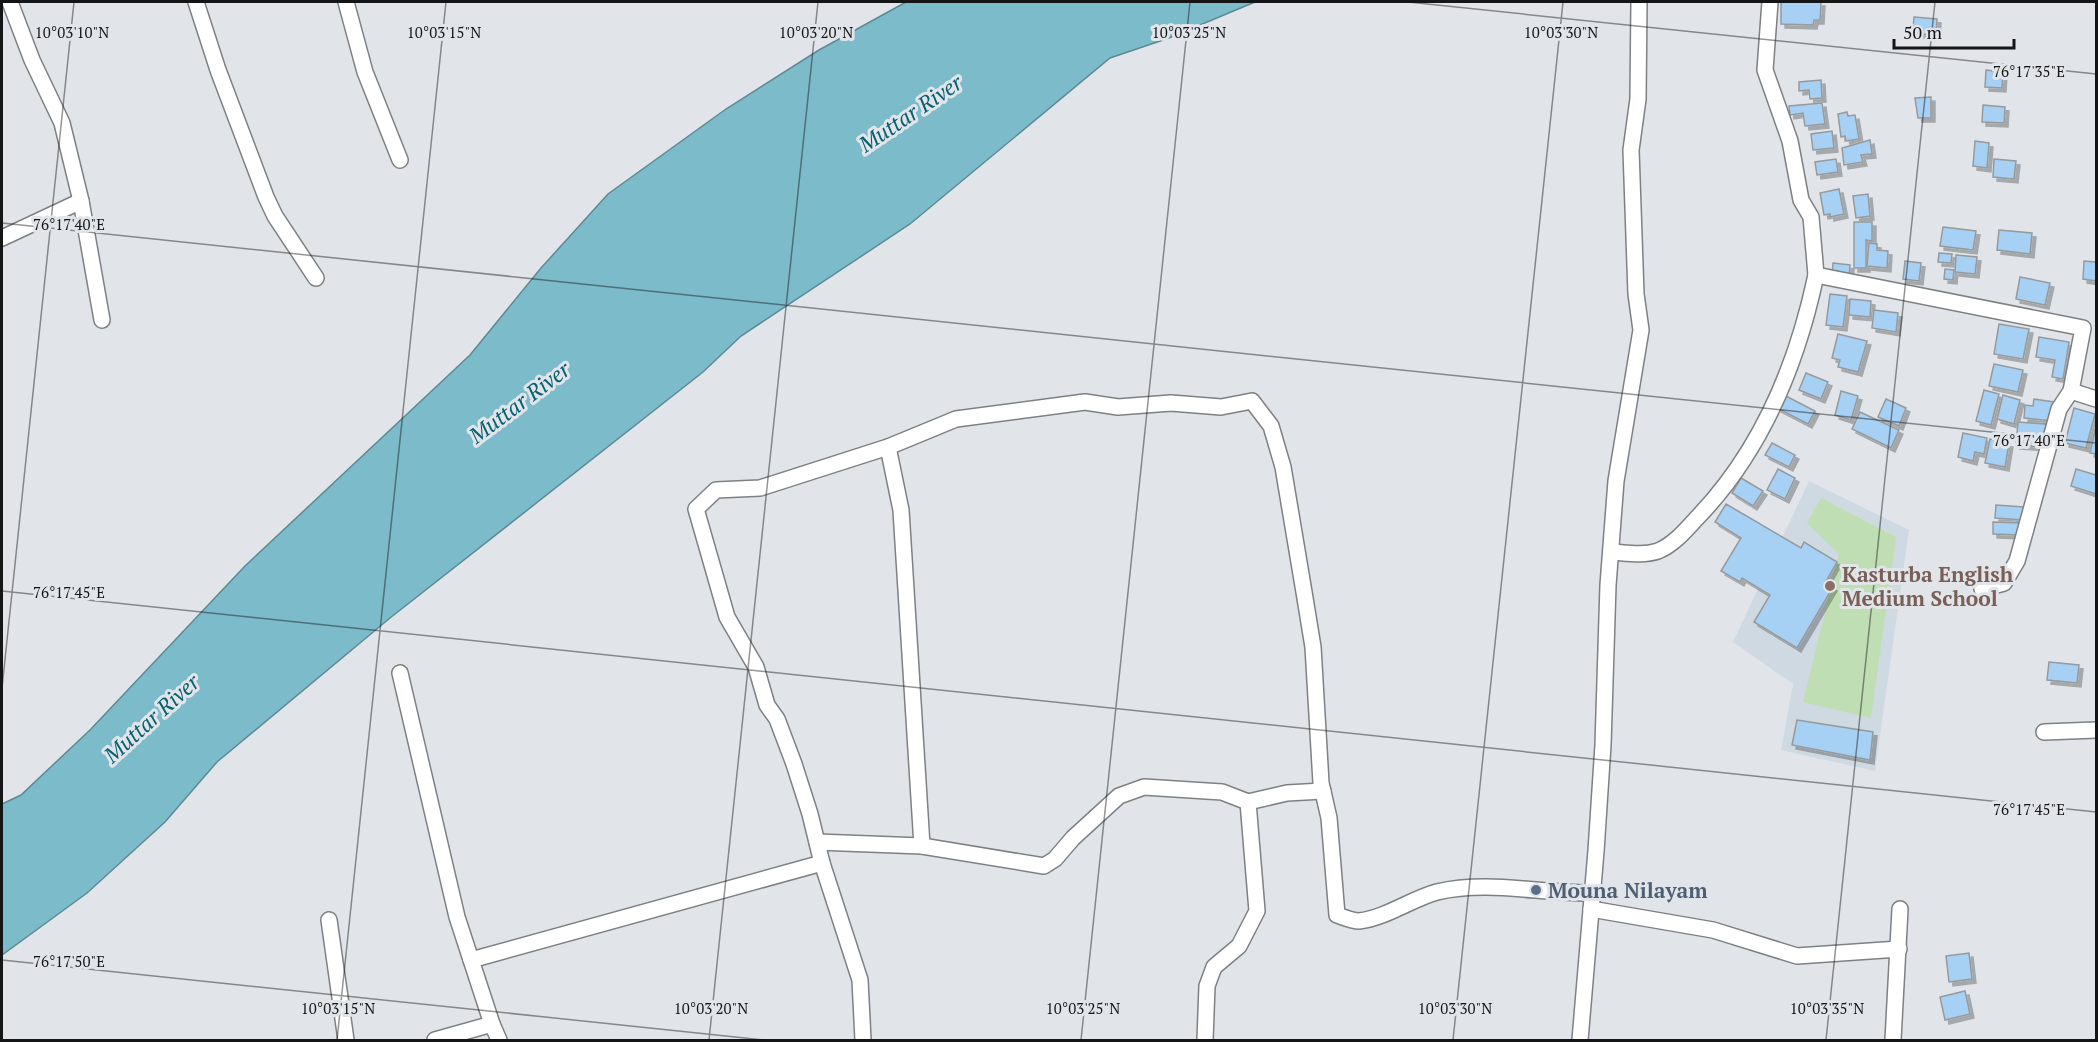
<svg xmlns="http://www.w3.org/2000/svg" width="2098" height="1042" font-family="'PT Serif',serif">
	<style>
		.built { fill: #cfd9e2 }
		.green { fill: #bfdeb4 }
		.water { fill: #7cbbca; stroke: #5d8994; stroke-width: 1.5 }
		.building { fill: #a7d0f5; stroke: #969a9d; stroke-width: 1.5; filter: url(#shadow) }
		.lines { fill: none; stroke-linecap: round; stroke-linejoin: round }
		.minor-casing { stroke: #7d8184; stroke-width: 18 }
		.minor { stroke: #fff; stroke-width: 15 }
		.ticks { fill: none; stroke: #141517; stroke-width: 1.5; stroke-opacity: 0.45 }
		.education-dot { fill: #8d6e63; stroke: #e1e5e9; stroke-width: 2 }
		.service-dot { fill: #5c6f8a; stroke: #e1e5e9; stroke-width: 2 }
		.labels { text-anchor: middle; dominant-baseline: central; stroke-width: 6; stroke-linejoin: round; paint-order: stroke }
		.education-label { font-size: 21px; font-weight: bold; fill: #785e54; stroke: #e1e5e9; text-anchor: start }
		.service-label { font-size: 21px; font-weight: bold; fill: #4e5e75; stroke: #e1e5e9; text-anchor: start }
		.water-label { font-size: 22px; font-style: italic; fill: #086172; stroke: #e1e5e9 }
		.ticks-label { font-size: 15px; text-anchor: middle; fill: #141517; stroke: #e1e5e9; stroke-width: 6; stroke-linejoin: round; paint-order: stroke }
	</style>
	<defs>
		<filter id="shadow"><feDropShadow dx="4" dy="4" stdDeviation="0" flood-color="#0004"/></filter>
	</defs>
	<rect width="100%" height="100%" fill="#e1e5e9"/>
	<path class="built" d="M1809,481L1909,530L1875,771L1781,750L1793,684L1733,642Z"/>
	<path class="green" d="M1821,498L1896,537L1871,718L1803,702L1839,554L1807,523Z"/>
	<path class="water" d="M906,2H1255L1169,38L1110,58L910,224L741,336L703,372L390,618L217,762L165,822L87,893L2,955V804L21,795L90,730L245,566L470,355L541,268L608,194L726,109L819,50Z"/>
	<g class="building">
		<path d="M1781,2H1821L1820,20H1814L1813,25L1781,24Z"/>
		<path d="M1914,17L1937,19L1936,35L1920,34V30L1913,29Z"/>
		<path d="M1986,70L2003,72L2002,88L1985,87Z"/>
		<path d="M1821,80L1822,98L1810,99L1809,90L1799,91V82Z"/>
		<path d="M1931,97V118H1918L1915,98Z"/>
		<path d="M1822,103L1825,124L1805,126L1803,113L1790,115L1789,106Z"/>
		<path d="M1983,105L2005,107L2004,123L1982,122Z"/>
		<path d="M1847,112L1848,116L1855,115L1859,139L1846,141L1845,136L1841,137L1838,114Z"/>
		<path d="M1832,131L1834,148L1813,150L1811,134Z"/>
		<path d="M1870,140L1872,154L1861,155L1863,162L1844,165L1842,148Z"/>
		<path d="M1975,141L1989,143L1987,168L1973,166Z"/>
		<path d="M1836,159L1838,172L1817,175L1815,162Z"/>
		<path d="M1994,159L2016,161L2014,179L1993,177Z"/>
		<path d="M1839,189L1844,214L1830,217V214L1824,215L1820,193Z"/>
		<path d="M1868,194L1870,216L1856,218L1853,196Z"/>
		<path d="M1854,222H1872V241L1866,240V268H1854Z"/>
		<path d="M1943,227L1976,231L1973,250L1940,246Z"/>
		<path d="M1999,230L2032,233L2030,254L1997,250Z"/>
		<path d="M1869,243L1877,244V250L1888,251L1887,268L1867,266Z"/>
		<path d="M1939,253L1952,254L1951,263L1938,262Z"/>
		<path d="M1956,255L1977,257L1975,274L1955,272Z"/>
		<path d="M1905,261L1921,263L1919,281L1903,279Z"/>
		<path d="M2084,261L2096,262V281L2083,279Z"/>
		<path d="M1833,263L1850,265L1849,277L1832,275Z"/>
		<path d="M1945,269L1954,270L1953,280L1944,279Z"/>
		<path d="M2020,277L2050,283L2045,305L2016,299Z"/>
		<path d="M1830,294L1847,296L1843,327L1826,325Z"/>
		<path d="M1850,299L1871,301L1870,317L1849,315Z"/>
		<path d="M1874,310L1898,313L1896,332L1872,328Z"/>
		<path d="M1999,324L2029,329L2023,359L1994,354Z"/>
		<path d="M1838,334L1867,341L1858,372L1838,367L1840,360L1832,358Z"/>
		<path d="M2039,337L2069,342L2063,379L2052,377L2055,360L2036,357Z"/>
		<path d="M1994,364L2023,370L2018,392L1989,386Z"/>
		<path d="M1806,373L1828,382L1821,399L1799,390Z"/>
		<path d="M1984,390L1999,394L1991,425L1976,421Z"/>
		<path d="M1841,391L1858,396L1851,420L1835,415Z"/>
		<path d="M1784,395L1815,411L1808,424L1777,408Z"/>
		<path d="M2003,395L2020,400L2014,424L1997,419Z"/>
		<path d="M1886,399L1906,408L1899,426L1878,417Z"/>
		<path d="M2034,399L2054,402L2052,421L2024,418L2025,405L2033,406Z"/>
		<path d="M2074,408L2095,414L2086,448L2065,443Z"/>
		<path d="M1860,412L1899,430L1891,448L1852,429Z"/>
		<path d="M2018,422L2046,424L2044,447L2016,445Z"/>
		<path d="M2096,426V454L2090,453Z"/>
		<path d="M1963,433L1987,438L1984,454L1975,452L1973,461L1958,457Z"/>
		<path d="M1990,439L2009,443L2005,467L1985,463Z"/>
		<path d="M1772,443L1795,455L1789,467L1765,455Z"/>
		<path d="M1778,469L1795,478L1785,499L1767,490Z"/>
		<path d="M2076,469L2096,475V494L2071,486Z"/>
		<path d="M1741,478L1763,491L1753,506L1732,493Z"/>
		<path d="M1726,504L1801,548L1804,542L1837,562L1825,583L1833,587L1797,648L1754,622L1770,595L1742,578L1740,582L1721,571L1741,538L1715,522Z"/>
		<path d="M1996,505L2024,507L2023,520L1995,518Z"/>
		<path d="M1993,522L2023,523L2022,535L1993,534Z"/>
		<path d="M2049,662L2079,665L2077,683L2047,680Z"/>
		<path d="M1797,720L1873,732L1870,760L1792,745Z"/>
		<path d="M1969,953L1972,979L1949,982L1946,956Z"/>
		<path d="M1965,991L1970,1014L1945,1020L1940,997Z"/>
	</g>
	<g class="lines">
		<defs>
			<g id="minor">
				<path d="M10,2L32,60L62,123L81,201L102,320"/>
				<path d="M196,2L218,70L266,197L275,216L316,278"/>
				<path d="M346,2L365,72L400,160"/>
				<path d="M1770,2L1765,70L1790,141L1801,200L1811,217L1816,275"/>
				<path d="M2,238L81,201"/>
				<path d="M888,447L901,510L922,846"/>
				<path d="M1612,552C1627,553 1643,556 1658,551C1673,545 1685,531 1696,519C1761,452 1797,365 1816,275L2083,328L2071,391L2096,399"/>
				<path d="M1982,589L2004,583L2017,561L2059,409L2071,391"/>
				<path d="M400,673L457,917L492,1024"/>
				<path d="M2044,732L2096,730"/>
				<path d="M817,842L922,846L1044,866L1055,859L1073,838L1119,796L1144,787L1222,792L1248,802L1287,793L1323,791"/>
				<path d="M1591,909L1713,930L1797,956L1899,949"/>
				<path d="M329,920L346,1040"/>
				<path d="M471,960L822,863"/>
				<path d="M435,1040L492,1024L499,1040"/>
				<path d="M863,1040L860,980L822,863L810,814L794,764L777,719L767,705L756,667L727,617L696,509L716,490L760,488L888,447L956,419L1085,402L1118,407L1171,403L1221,407L1252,401L1271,426L1283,467L1304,592L1313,647L1321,783L1329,818L1337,915C1343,917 1352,921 1359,921C1386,918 1411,899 1437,892C1489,880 1541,894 1593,893"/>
				<path d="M1205,1040L1207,986L1214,967L1239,946L1257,911L1248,802"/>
				<path d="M1580,1040L1596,851L1603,745L1608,585L1616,481L1641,330L1636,294L1631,150L1638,99L1639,2"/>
				<path d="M1893,1040L1900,909"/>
			</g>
		</defs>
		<use href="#minor" class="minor-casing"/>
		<use href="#minor" class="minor"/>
	</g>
	<path class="ticks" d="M1408,2L2096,74M2,223L2096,443M2,591L2096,812M2,688L74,2M2,960L764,1040M337,1040L446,2M709,1040L818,2M1081,1040L1190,2M1453,1040L1563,2M1826,1040L1935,2"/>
	<circle class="education-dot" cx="1830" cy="586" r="6"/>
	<circle class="service-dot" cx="1536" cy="890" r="6"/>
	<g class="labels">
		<g class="education-label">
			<text x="1842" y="574">Kasturba English<tspan x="1842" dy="24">Medium School</tspan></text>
		</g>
		<g class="service-label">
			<text x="1548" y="890">Mouna Nilayam</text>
		</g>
		<g class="water-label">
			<text transform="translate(910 113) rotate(-34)">Muttar River</text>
			<text transform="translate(519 402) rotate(-37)">Muttar River</text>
			<text transform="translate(151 718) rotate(-42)">Muttar River</text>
		</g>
	</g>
	<g class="ticks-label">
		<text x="72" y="38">10°03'10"N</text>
		<text x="444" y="38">10°03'15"N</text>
		<text x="816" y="38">10°03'20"N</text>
		<text x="1189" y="38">10°03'25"N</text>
		<text x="1561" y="38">10°03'30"N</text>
		<text x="2029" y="77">76°17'35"E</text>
		<text x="69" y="230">76°17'40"E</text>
		<text x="2029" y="446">76°17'40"E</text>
		<text x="69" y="598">76°17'45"E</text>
		<text x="2029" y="815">76°17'45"E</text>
		<text x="69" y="967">76°17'50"E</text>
		<text x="338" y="1014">10°03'15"N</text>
		<text x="711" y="1014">10°03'20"N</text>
		<text x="1083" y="1014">10°03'25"N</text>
		<text x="1455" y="1014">10°03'30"N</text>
		<text x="1827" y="1014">10°03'35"N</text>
	</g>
	<rect width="2098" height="1042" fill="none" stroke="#141517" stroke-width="6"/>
	<path d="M1894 39v9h120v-9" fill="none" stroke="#141517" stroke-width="3"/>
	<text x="1903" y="39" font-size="18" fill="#141517" stroke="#e1e5e9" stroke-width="4.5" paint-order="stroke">50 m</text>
</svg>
